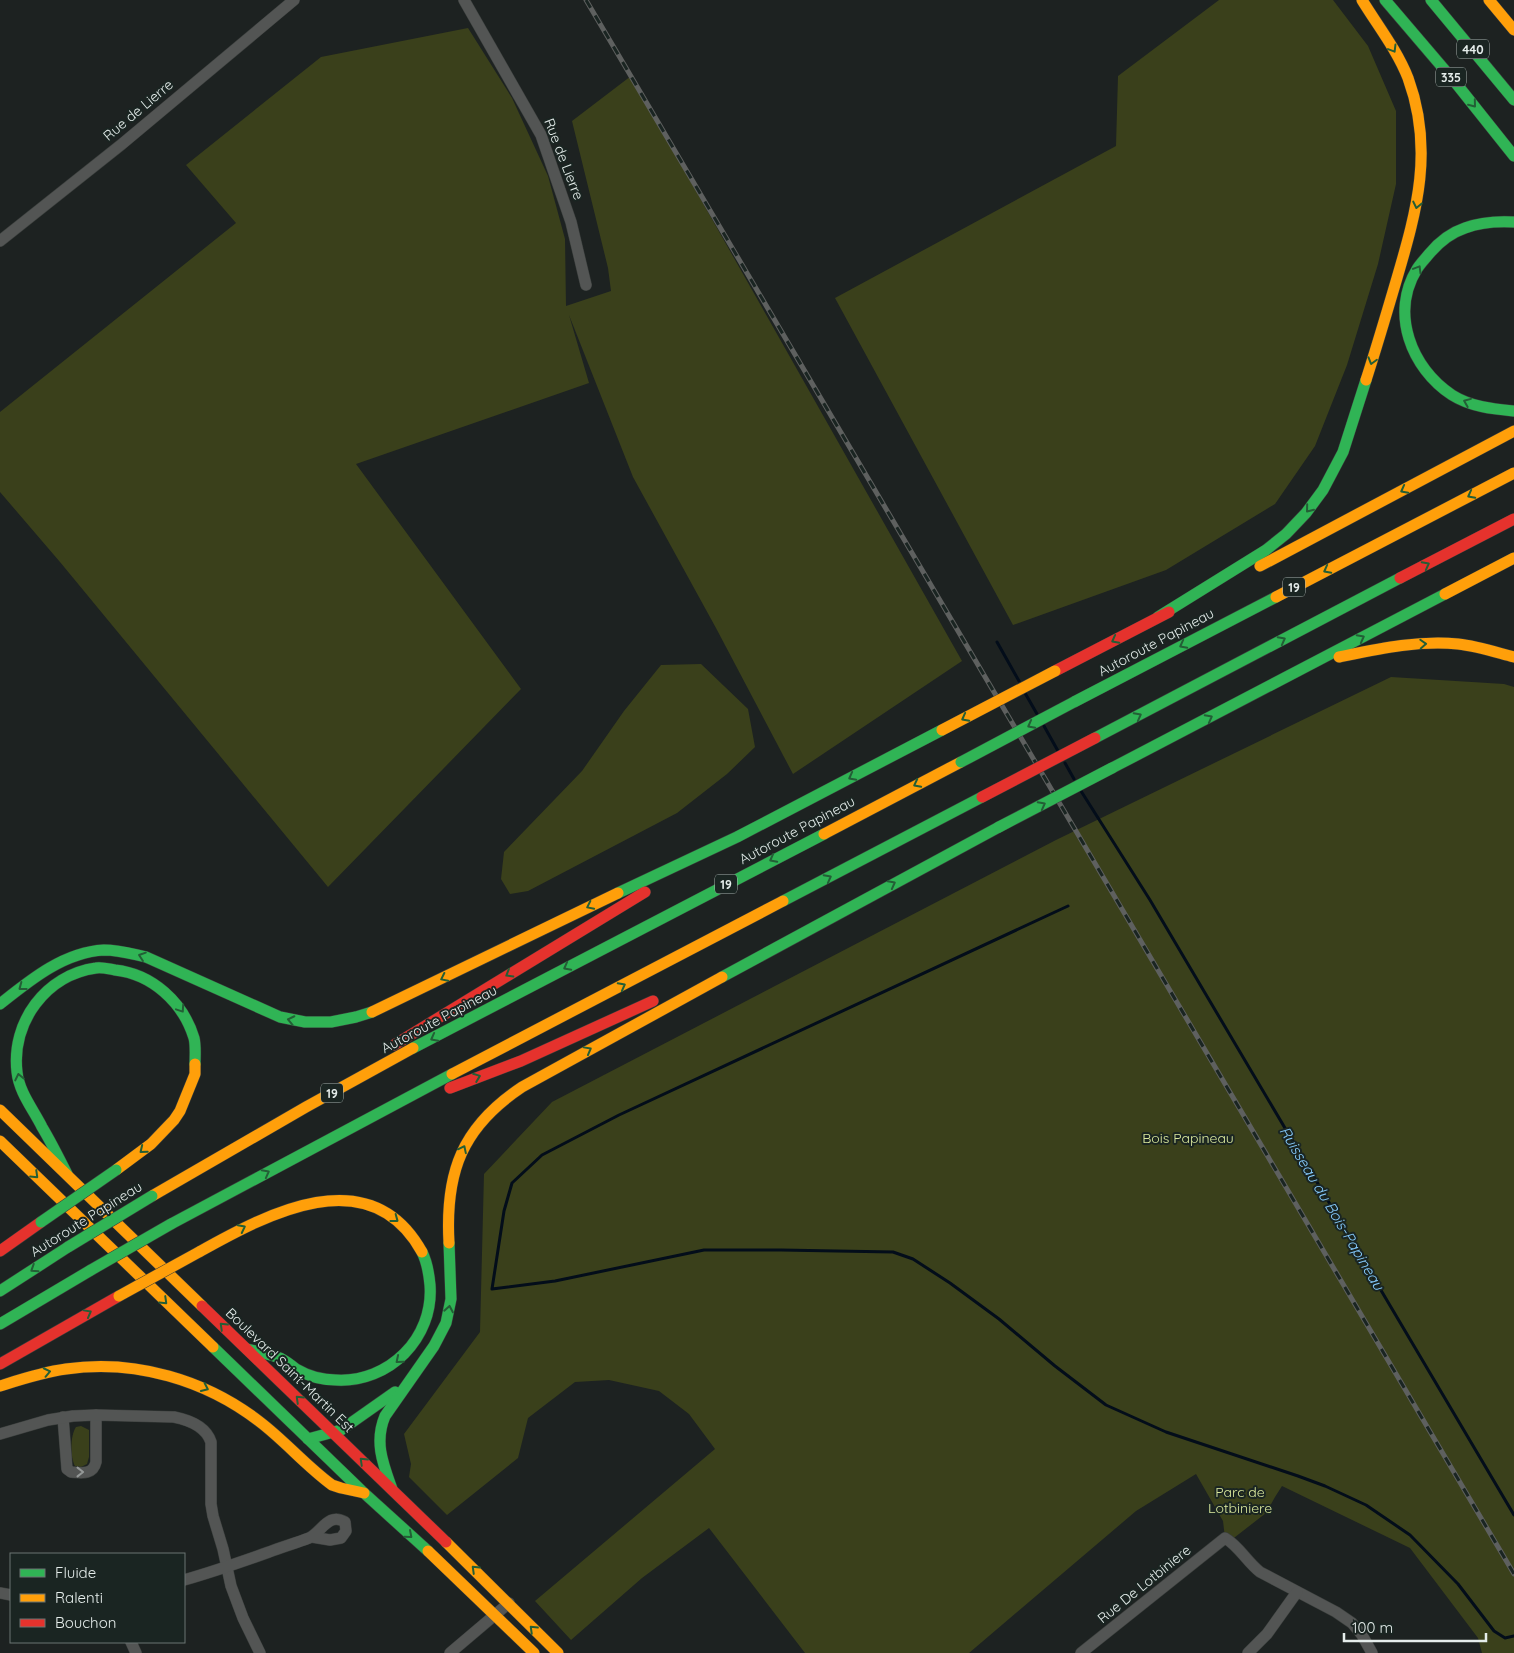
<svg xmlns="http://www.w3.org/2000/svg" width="1514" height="1653" font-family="Quicksand,sans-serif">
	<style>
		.green { fill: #3a401b }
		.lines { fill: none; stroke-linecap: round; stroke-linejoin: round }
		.stream { stroke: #030d1a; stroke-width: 3 }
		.street-casing { stroke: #3a3e3c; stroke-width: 12 }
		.fast-casing { stroke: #3a3e3c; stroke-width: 12 }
		.slow-casing { stroke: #3a3e3c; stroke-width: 12 }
		.jam-casing { stroke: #3a3e3c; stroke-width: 12 }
		.street { stroke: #535554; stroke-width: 11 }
		.fast { stroke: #30b455; stroke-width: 11 }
		.slow { stroke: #ff9f0a; stroke-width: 11 }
		.jam { stroke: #e5322d; stroke-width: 11 }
		.rail-casing { stroke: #5e605f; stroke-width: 5 }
		.rail { stroke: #1a2522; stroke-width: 3; stroke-dasharray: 9; stroke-linecap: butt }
		.fast-bridge-casing { stroke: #3a3e3c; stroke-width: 12; stroke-linecap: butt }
		.slow-bridge-casing { stroke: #3a3e3c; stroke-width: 12; stroke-linecap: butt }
		.jam-bridge-casing { stroke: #3a3e3c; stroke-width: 12; stroke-linecap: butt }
		.fast-bridge { stroke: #30b455; stroke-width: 11 }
		.slow-bridge { stroke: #ff9f0a; stroke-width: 11 }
		.jam-bridge { stroke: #e5322d; stroke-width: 11 }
		.oneway { stroke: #235e36 }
		.oneway2 { stroke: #959998 }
		.labels { text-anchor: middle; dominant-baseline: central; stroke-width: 4; stroke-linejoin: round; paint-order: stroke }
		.shield { fill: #1a2522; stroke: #a8b1af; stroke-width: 1 }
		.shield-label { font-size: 12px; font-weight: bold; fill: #e5edeb }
		.street-label { font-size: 14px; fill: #e5edeb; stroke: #1a2522 }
		.park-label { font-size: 14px; fill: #dbe99d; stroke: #1a2522 }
		.water-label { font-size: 15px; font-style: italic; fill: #85cafb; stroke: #1a2522 }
	</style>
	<rect width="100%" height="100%" fill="#1d2221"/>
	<g class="green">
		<path d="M1219,0H1333L1368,46L1396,111V184L1378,264L1347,365L1315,446L1275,504L1166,570L1013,625L835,298L1116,146L1118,76Z"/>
		<path d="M468,28L512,98L548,176L565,239L566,306L611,291L608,268L572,121L631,76L962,661L793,774L716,628L633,477L569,315L589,383L356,464L521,689L328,887L60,562L0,492V412L236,223L186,165L321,57Z"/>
		<path d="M701,664L748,709L755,747L727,774L677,813L528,891L510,894L501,879L504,852L582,771L624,711L661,665Z"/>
		<path d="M1391,677L1504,684L1514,687V1653H1482L1478,1638L1410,1548L1282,1486L1275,1497L1266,1513L1230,1541L1225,1538L1223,1521L1196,1474L1136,1511L969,1653H805L709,1528L642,1578L571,1640L535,1601L715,1449L689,1414L659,1391L609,1380L575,1382L528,1418L518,1458L447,1515L409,1477L411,1464L404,1434L480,1332L484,1174L552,1102L1056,840Z"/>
		<path d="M81,1426L89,1430V1457L87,1464L81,1467L75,1466C70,1457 70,1436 76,1427Z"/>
	</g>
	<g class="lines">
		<g class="stream">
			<path d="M997,642L1019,681"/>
			<path d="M1025,693L1037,714"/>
			<path d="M1044,726L1058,751"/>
			<path d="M1065,763L1074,779"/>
			<path d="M1081,791L1150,900L1514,1515"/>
			<path d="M1068,906L619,1115L542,1155L512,1183L504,1211L492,1289L555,1281L704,1250H781L893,1252L913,1259L950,1283L999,1319L1055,1366L1106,1405L1166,1432L1298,1476L1325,1486L1366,1505L1410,1535L1458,1584L1494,1631L1505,1638L1514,1636"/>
		</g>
		<defs>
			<g id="street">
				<path d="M464,0L541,135L571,222L586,285"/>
				<path d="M0,241L122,144L294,0"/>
				<path d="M63,1417L67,1469L71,1472C82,1473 93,1475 96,1462V1415"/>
				<path d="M0,1434L48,1420L73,1416L96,1415L174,1417C189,1420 206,1427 211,1442V1504L213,1516L223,1549L231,1586L243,1618L260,1653"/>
				<path d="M184,1580C212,1572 241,1562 269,1552C282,1547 296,1543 309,1538C322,1532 328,1512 345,1522L346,1531L341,1538L330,1540L312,1537"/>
				<path d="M0,1593L11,1595"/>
				<path d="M131,1642L136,1653"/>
				<path d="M450,1653L509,1603"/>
				<path d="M1081,1653L1225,1538C1239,1546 1247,1562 1260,1572L1336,1612L1352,1623L1362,1635L1372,1653"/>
				<path d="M1248,1653L1267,1634L1297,1592"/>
			</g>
			<g id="fast">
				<path d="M1385,0L1455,82L1514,156"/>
				<path d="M1431,0L1514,100"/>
				<path d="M1514,222C1497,221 1481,222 1465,228C1450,233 1439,242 1429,254C1425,259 1420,264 1417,269C1390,313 1411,368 1452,395C1471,407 1493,409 1514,411"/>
				<path d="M1158,617L1266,550L1286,534L1306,513L1323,490L1343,452L1366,380"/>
				<path d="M1074,702L1276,597"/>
				<path d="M1095,738L1400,578"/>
				<path d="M1112,768L1445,594"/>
				<path d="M618,893L737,837L942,730"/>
				<path d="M783,901L982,797"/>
				<path d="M722,977L999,827"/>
				<path d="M0,1004C30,980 64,952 104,950C119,950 132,954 146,957L280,1017L305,1022H331L356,1017L372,1012"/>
				<path d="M413,1048L824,834"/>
				<path d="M67,1174C59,1158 51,1142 42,1127C33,1109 19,1092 17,1072C11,1022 46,975 96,968C102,967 109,969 115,970C152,974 183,1002 194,1038C196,1046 195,1056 195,1064"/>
				<path d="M171,1224L452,1074"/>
				<path d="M0,1291L68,1247"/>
				<path d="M0,1324L91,1270"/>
				<path d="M213,1347L364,1493L428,1551"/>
				<path d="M247,1349C258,1352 270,1354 280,1358C286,1361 291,1365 296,1369C308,1376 322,1380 336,1380C389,1383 434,1338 430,1285C429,1274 427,1262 422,1252"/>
				<path d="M308,1439L341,1430L395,1392"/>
				<path d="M392,1489C383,1464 374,1442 385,1416L434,1346L446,1323L451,1299L449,1243"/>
			</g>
			<g id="slow">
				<path d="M1362,0C1378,26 1397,50 1408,78C1434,149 1417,210 1397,278C1387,312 1377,346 1366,380"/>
				<path d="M1489,0L1514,30"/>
				<path d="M1260,566L1514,431"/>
				<path d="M1445,594L1514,558"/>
				<path d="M1276,597L1514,473"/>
				<path d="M1339,657C1378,649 1418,640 1458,644C1477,646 1495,652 1514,657"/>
				<path d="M824,834L961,762"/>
				<path d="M372,1012L618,893"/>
				<path d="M452,1074L783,901"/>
				<path d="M0,1110L202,1306"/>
				<path d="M0,1141L213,1347"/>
				<path d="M116,1170L151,1144L174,1120L180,1111L195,1074V1064"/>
				<path d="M152,1196L306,1107L413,1048"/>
				<path d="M449,1243C445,1172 462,1127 522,1087L722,977"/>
				<path d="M199,1252C267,1214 370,1158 422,1252"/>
				<path d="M0,1386C22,1379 43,1372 66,1369C135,1359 206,1380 260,1422C285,1441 306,1466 332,1485L341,1488L364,1493"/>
				<path d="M446,1542L558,1653"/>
				<path d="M428,1551L534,1653"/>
			</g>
			<g id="jam">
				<path d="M1400,578L1514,519"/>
				<path d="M1055,671L1169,612"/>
				<path d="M394,1045L645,892"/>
				<path d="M450,1088L521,1061L653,1001"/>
				<path d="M0,1251L41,1222"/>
				<path d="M202,1306L446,1542"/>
				<path d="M0,1364L119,1296"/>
			</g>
		</defs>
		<use href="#street" class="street-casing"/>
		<use href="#fast" class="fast-casing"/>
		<use href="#slow" class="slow-casing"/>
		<use href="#jam" class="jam-casing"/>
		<use href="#street" class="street"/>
		<use href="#fast" class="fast"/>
		<use href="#slow" class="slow"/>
		<use href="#jam" class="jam"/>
		<defs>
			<path id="rail" d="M586,0L1514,1574"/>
		</defs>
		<use href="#rail" class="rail-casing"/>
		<use href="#rail" class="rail"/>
		<defs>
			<g id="fast-bridge">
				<path d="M961,762L1074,702"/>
				<path d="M999,827L1112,768"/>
				<path d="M41,1222L116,1170"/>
				<path d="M68,1247L152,1196"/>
				<path d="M91,1270L171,1224"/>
			</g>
			<g id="slow-bridge">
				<path d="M942,730L1055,671"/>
				<path d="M119,1296L199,1252"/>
			</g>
			<path id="jam-bridge" d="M982,797L1095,738"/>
		</defs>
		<use href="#fast-bridge" class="fast-bridge-casing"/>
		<use href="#slow-bridge" class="slow-bridge-casing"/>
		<use href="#jam-bridge" class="jam-bridge-casing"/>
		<use href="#fast-bridge" class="fast-bridge"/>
		<use href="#slow-bridge" class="slow-bridge"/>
		<use href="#jam-bridge" class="jam-bridge"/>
	</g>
	<defs><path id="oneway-chevron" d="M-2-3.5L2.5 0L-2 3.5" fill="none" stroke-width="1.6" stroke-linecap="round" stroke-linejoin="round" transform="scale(1.25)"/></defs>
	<g class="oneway">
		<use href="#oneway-chevron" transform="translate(1393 49) rotate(59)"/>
		<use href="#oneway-chevron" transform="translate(1473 104) rotate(51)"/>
		<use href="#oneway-chevron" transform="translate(1417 205) rotate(102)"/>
		<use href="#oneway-chevron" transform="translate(1418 269) rotate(-59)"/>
		<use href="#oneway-chevron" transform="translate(1372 361) rotate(106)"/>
		<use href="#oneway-chevron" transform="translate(1467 402) rotate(-158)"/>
		<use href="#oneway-chevron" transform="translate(1404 490) rotate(152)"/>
		<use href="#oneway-chevron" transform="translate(1471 495) rotate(152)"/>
		<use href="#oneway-chevron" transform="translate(1309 509) rotate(129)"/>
		<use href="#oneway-chevron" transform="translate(1426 565) rotate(-28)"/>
		<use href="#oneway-chevron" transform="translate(1327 570) rotate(152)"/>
		<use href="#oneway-chevron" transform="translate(1361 638) rotate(-28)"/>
		<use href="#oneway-chevron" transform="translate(1115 640) rotate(152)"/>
		<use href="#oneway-chevron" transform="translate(1282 640) rotate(-28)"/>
		<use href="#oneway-chevron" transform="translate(1423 644) rotate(-3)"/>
		<use href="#oneway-chevron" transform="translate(1183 645) rotate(152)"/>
		<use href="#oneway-chevron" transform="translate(1138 716) rotate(-28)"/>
		<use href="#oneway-chevron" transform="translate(965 718) rotate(152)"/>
		<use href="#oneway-chevron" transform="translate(1209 718) rotate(-28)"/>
		<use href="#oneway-chevron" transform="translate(1031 725) rotate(152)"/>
		<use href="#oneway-chevron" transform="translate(852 777) rotate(152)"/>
		<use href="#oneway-chevron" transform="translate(917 784) rotate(153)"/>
		<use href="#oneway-chevron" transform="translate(1042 805) rotate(-28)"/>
		<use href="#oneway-chevron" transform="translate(773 859) rotate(152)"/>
		<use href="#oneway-chevron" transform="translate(828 878) rotate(-28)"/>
		<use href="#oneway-chevron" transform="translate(892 884) rotate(-28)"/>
		<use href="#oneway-chevron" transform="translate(590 906) rotate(154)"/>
		<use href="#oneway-chevron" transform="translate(142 956) rotate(-161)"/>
		<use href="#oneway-chevron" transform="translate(567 967) rotate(152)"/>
		<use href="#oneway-chevron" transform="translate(509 974) rotate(149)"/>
		<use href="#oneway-chevron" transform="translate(444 978) rotate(154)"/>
		<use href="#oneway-chevron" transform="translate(622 986) rotate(-28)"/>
		<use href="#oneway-chevron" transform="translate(22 987) rotate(143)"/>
		<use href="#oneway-chevron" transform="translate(181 1009) rotate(56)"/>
		<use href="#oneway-chevron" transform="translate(291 1020) rotate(-168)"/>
		<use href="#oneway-chevron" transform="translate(434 1038) rotate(152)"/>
		<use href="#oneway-chevron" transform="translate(588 1050) rotate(-29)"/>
		<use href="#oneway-chevron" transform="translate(19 1077) rotate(-102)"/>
		<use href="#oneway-chevron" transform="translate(477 1077) rotate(-21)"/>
		<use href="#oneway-chevron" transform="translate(463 1149) rotate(-64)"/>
		<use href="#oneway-chevron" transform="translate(143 1150) rotate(141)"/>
		<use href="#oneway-chevron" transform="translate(266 1173) rotate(-28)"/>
		<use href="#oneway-chevron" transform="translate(35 1175) rotate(44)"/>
		<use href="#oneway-chevron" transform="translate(395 1219) rotate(37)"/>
		<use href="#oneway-chevron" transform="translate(242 1228) rotate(-27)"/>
		<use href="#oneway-chevron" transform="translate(34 1269) rotate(147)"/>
		<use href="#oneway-chevron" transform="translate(164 1301) rotate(44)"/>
		<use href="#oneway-chevron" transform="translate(449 1309) rotate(-80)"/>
		<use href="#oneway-chevron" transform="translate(88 1313) rotate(-29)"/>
		<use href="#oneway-chevron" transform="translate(223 1326) rotate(-136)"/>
		<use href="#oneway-chevron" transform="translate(399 1360) rotate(140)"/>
		<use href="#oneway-chevron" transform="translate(47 1372) rotate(-12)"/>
		<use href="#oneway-chevron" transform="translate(205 1388) rotate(25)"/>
		<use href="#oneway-chevron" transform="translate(299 1399) rotate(-136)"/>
		<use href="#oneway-chevron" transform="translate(363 1461) rotate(-136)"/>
		<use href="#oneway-chevron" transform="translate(409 1535) rotate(41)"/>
		<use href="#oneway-chevron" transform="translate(475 1569) rotate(-136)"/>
		<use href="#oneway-chevron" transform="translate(533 1629) rotate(-136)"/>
	</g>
	<use class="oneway2" href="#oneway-chevron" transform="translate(80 1472)"/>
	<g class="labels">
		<g class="shield">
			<rect x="1457" y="39.5" width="32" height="19" rx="4"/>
			<rect x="1436" y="67.5" width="30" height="19" rx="4"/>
			<rect x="1283" y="577.5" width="22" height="19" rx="4"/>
			<rect x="715" y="874.5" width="22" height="19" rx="4"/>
			<rect x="321" y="1083.5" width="22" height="19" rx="4"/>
		</g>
		<g class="shield-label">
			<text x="1473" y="49">440</text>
			<text x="1451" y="77">335</text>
			<text x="1294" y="587">19</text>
			<text x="726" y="884">19</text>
			<text x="332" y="1093">19</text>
		</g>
		<g class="street-label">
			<text transform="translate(138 110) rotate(-40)">Rue de Lierre</text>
			<text transform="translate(564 159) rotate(69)">Rue de Lierre</text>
			<text transform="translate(1156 642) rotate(-28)">Autoroute Papineau</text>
			<text transform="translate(797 830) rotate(-28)">Autoroute Papineau</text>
			<text transform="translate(439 1019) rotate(-28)">Autoroute Papineau</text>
			<text transform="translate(86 1219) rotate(-32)">Autoroute Papineau</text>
			<text transform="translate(290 1370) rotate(44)">Boulevard Saint-Martin Est</text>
			<text transform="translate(1144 1584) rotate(-39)">Rue De Lotbiniere</text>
		</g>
		<g class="park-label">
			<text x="1188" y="1138">Bois Papineau</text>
			<text x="1240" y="1492">Parc de<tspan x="1240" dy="16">Lotbiniere</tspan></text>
		</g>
		<g class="water-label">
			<text transform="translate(1332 1208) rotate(59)">Ruisseau du Bois-Papineau</text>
		</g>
	</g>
	<rect x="10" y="1553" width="175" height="90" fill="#1a2522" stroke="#6b7572"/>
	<rect x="20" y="1569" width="25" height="8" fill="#30b455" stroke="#6b7572"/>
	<text x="55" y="1578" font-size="15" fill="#e5edeb">Fluide</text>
	<rect x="20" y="1594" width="25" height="8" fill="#ff9f0a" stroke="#6b7572"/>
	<text x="55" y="1603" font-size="15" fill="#e5edeb">Ralenti</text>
	<rect x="20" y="1619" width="25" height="8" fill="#e5322d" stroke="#6b7572"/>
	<text x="55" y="1628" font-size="15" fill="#e5edeb">Bouchon</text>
	<path d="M1344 1633v8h142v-8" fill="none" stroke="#e5edeb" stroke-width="2.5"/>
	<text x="1352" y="1633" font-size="15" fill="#e5edeb" stroke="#1a2522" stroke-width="4" paint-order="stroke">100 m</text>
</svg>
